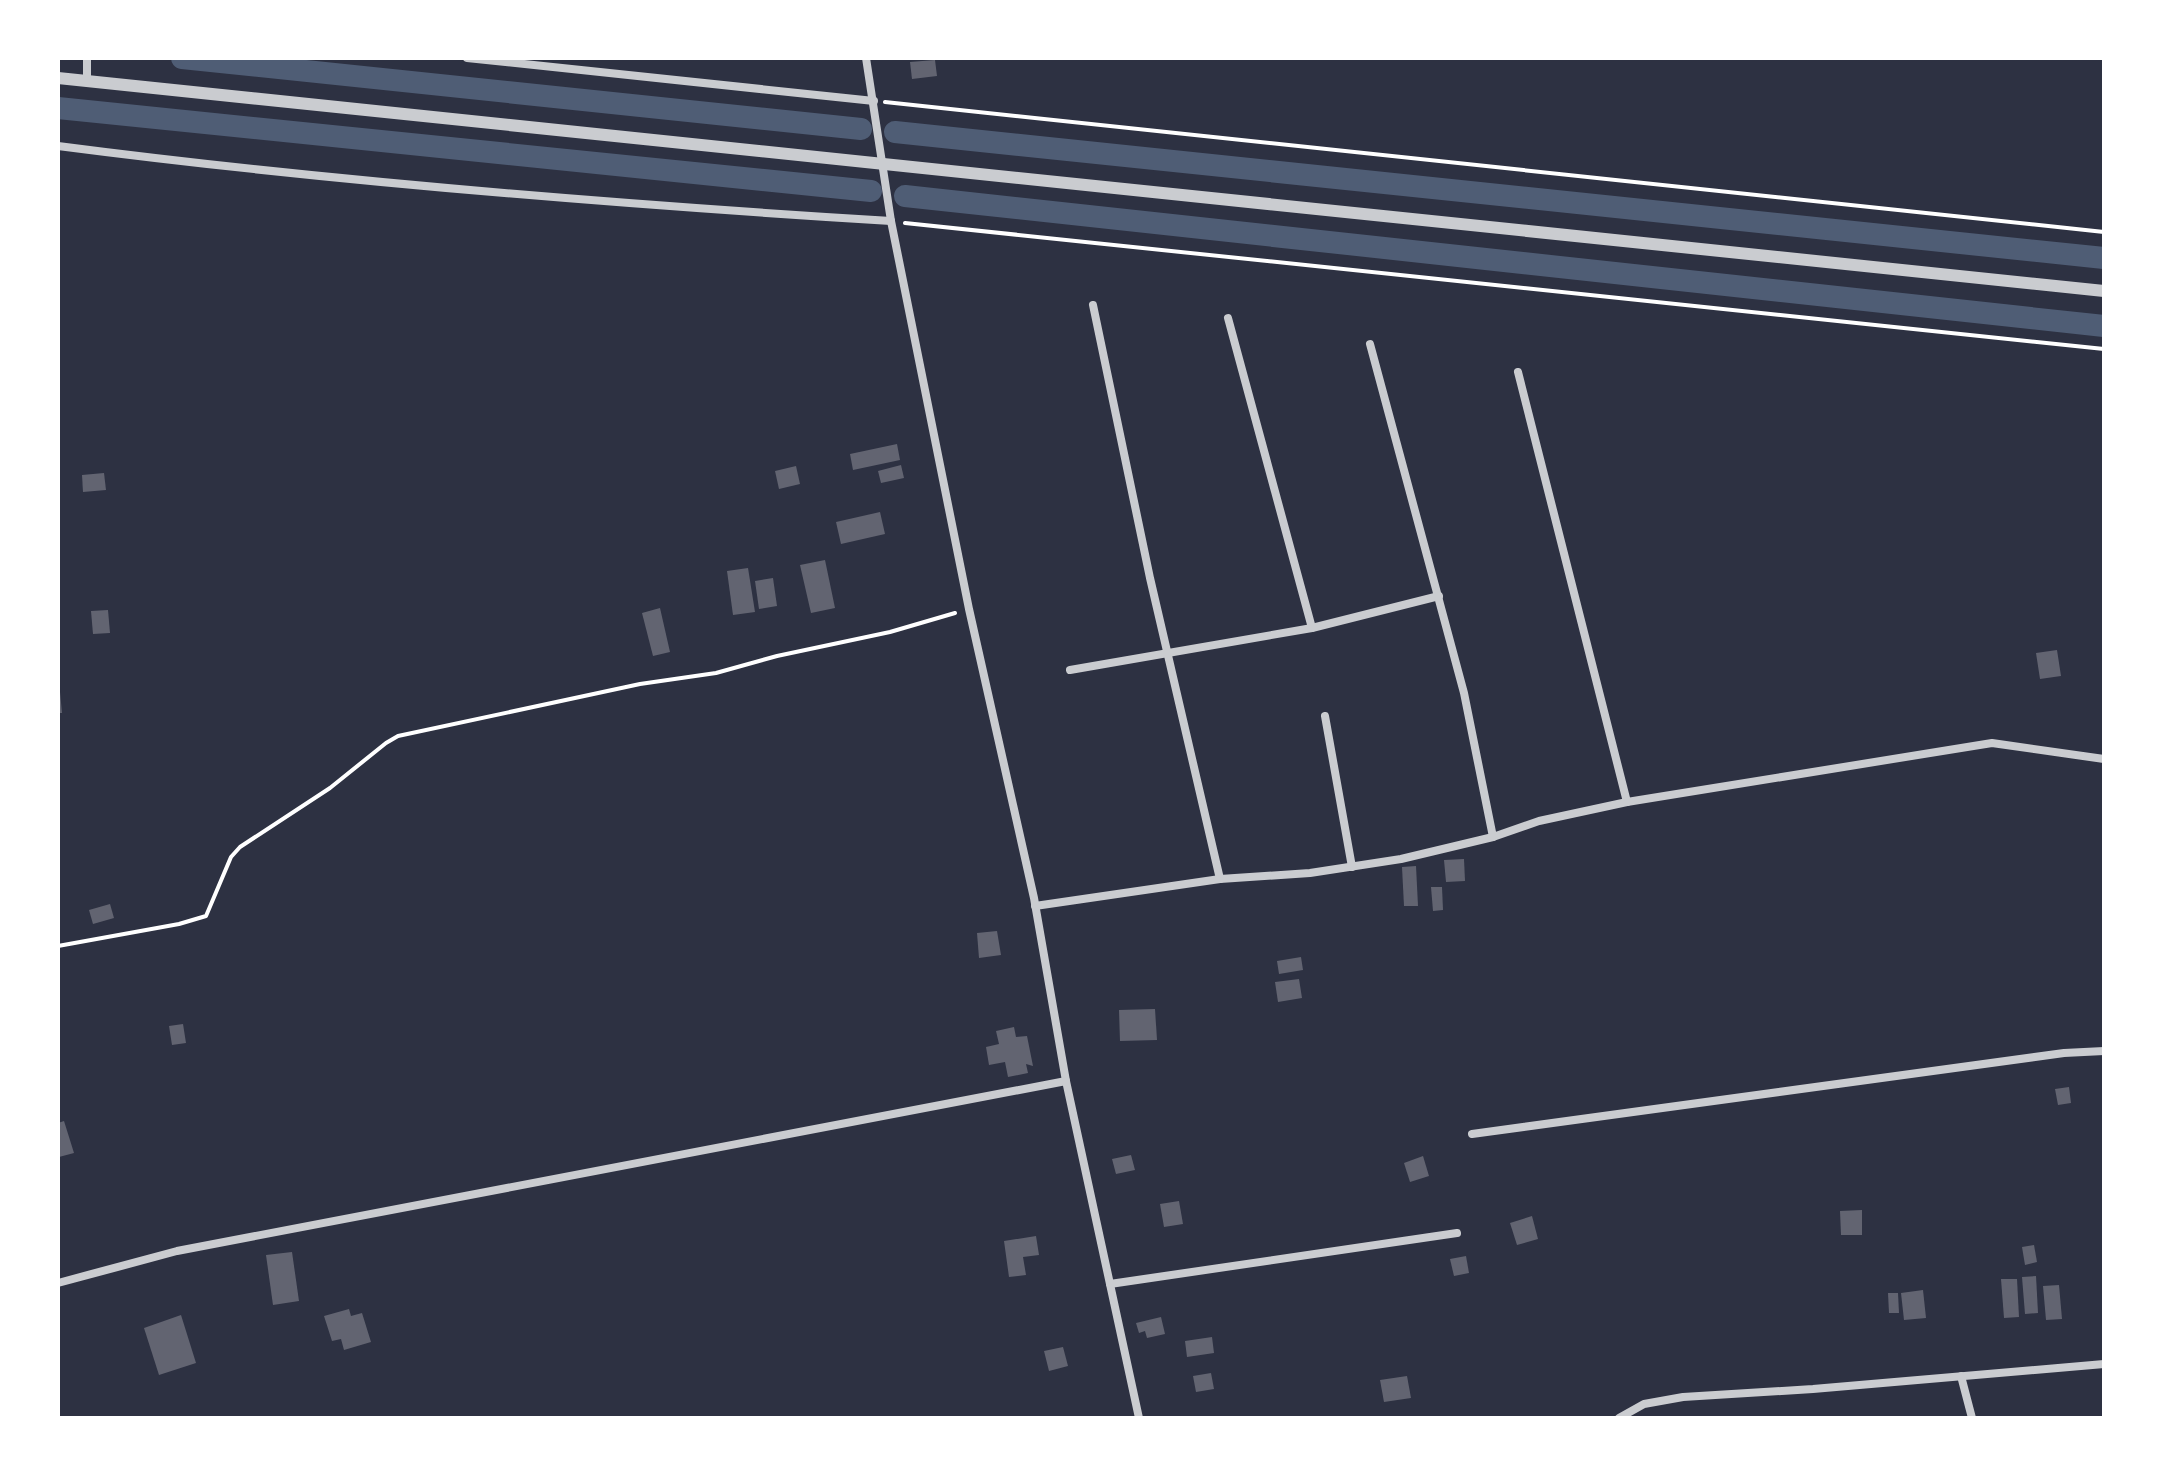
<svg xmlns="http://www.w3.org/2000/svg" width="2162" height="1476" font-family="Manrope,sans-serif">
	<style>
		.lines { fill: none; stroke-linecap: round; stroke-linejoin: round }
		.canal { stroke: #4f5d75; stroke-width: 22 }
		.building { fill: #626471 }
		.path { stroke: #fff; stroke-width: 4 }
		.minor { stroke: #caccd0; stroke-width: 8 }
		.tertiary { stroke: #caccd0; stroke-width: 12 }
	</style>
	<rect width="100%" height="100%" fill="#2d3142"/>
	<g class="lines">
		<g class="canal">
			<path d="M182,58L861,129"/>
			<path d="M58,108L871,191"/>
			<path d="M895,132L2104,258"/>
			<path d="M905,196L2104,326"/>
		</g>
	</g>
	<g class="building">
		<path d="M935,60L937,76L912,79L910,62Z"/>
		<path d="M897,444L900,460L853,470L850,454Z"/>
		<path d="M901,465L904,478L881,483L878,471Z"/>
		<path d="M796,466L800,484L779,489L775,471Z"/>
		<path d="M104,473L106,490L83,492L82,475Z"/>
		<path d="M880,512L885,534L841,544L836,522Z"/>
		<path d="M825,560L835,608L811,613L800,565Z"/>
		<path d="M748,568L755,612L733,615L727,571Z"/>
		<path d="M773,578L777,606L759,609L755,581Z"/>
		<path d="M660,608L670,652L653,656L642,613Z"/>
		<path d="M108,610L110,633L93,634L91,611Z"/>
		<path d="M2057,650L2061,676L2040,679L2036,653Z"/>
		<path d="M58,692H60L62,713H58Z"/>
		<path d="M1464,859L1465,881L1446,882L1444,860Z"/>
		<path d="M1416,866L1418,906H1404L1402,867Z"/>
		<path d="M1431,887H1442L1443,910L1433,911Z"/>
		<path d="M110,904L114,918L93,924L89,910Z"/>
		<path d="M997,931L1001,955L979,958L977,933Z"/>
		<path d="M1301,957L1303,970L1279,974L1277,961Z"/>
		<path d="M1299,979L1302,998L1278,1002L1275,982Z"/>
		<path d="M1155,1009L1157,1040L1120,1041L1119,1010Z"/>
		<path d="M183,1024L186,1043L172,1045L169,1026Z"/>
		<path d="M1014,1027L1016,1037L1027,1036L1033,1066L1026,1064L1028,1073L1008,1077L1005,1062L989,1065L986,1047L999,1044L996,1031Z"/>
		<path d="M2069,1087L2071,1103L2058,1105L2055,1089Z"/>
		<path d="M64,1121L74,1153L59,1157L58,1123Z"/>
		<path d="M1131,1155L1135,1170L1116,1174L1112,1159Z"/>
		<path d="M1423,1156L1429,1176L1410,1182L1404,1163Z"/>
		<path d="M1179,1201L1183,1224L1164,1227L1160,1204Z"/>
		<path d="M1862,1210V1235H1841L1840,1211Z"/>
		<path d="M1532,1216L1538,1239L1517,1245L1510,1223Z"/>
		<path d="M1036,1236L1039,1255L1023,1257L1026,1275L1009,1277L1004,1241Z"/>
		<path d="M2034,1245L2037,1262L2025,1265L2022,1247Z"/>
		<path d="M292,1252L299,1301L273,1305L266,1255Z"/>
		<path d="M1466,1256L1469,1273L1454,1276L1450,1259Z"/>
		<path d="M2036,1276L2038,1313L2025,1314L2022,1277Z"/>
		<path d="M2001,1279H2017L2019,1317L2004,1318Z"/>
		<path d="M2059,1285L2062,1319L2046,1320L2043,1286Z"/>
		<path d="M1923,1290L1926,1318L1904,1320L1901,1293Z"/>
		<path d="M1888,1293H1898L1899,1313H1889Z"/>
		<path d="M349,1309L351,1316L362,1313L371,1342L344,1350L341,1339L332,1341L324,1316Z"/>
		<path d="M181,1315L196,1363L159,1375L144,1328Z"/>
		<path d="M1161,1317L1165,1334L1147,1338L1145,1331L1139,1333L1136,1323Z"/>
		<path d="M1212,1337L1214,1353L1187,1357L1185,1341Z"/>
		<path d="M1063,1347L1068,1366L1049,1371L1044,1351Z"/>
		<path d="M1211,1373L1214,1389L1196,1392L1193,1376Z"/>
		<path d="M1407,1376L1411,1398L1384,1402L1380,1380Z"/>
	</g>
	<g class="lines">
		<g class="path">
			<path d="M885,102L2104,232"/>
			<path d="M905,223L2104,349"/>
			<path d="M58,946L179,924L206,916L231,857L240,847L330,788L386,743L398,736L640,684L716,673L777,656L890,632L955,613"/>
		</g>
		<g class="minor">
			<path d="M87,58V81"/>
			<path d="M467,58L874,101"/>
			<path d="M866,58L891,221L969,609L1034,898L1066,1081L1139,1418"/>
			<path d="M58,146C335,182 613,204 891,221"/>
			<path d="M1093,305L1150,578L1220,879"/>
			<path d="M1228,318L1312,628"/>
			<path d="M1370,344L1464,693L1493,837"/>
			<path d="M1518,372L1627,802"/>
			<path d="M1070,670L1312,628L1439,596"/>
			<path d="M1325,716L1352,867"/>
			<path d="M1035,906L1220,879L1310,873L1401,859L1493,837L1539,821L1627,802L1992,743L2104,759"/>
			<path d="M1472,1134L2064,1053L2104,1051"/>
			<path d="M58,1283L177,1251L1066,1081"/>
			<path d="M1110,1284L1457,1233"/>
			<path d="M1961,1376L1972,1418"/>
			<path d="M1619,1418L1644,1404L1683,1397L1813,1389L2104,1364"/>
		</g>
		<path class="tertiary" d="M58,78L2104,291"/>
	</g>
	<rect width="2162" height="1476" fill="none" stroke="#ffffff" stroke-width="120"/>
</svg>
